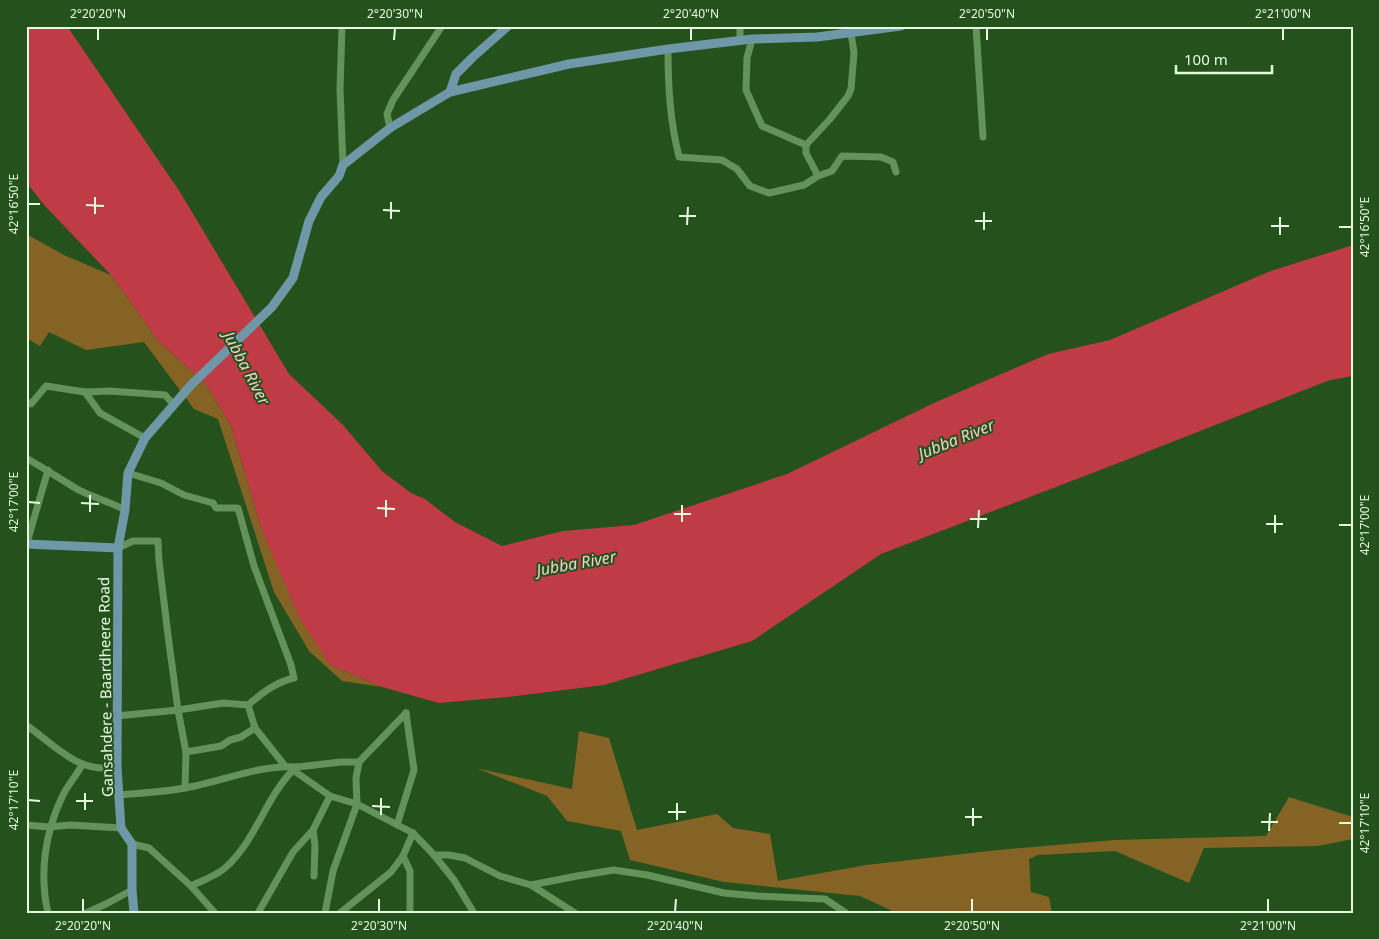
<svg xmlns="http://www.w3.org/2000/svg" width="1379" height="939" font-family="'Noto Sans',sans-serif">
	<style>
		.green { fill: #846324 }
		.water { fill: #bf3b45 }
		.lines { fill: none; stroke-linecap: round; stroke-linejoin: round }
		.minor { stroke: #63925a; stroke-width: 7 }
		.major { stroke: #6e97a7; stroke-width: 9 }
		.ticks { fill: none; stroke: #e4fddf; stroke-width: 2 }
		.labels { text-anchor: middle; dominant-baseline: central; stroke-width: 4; stroke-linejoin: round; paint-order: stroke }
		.street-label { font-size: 15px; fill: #e4fddf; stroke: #25511c }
		.water-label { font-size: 16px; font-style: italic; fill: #f2cfce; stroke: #25511c }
		.neatline { fill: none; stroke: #e4fddf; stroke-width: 2 }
		.ticks-label { font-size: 12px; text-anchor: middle; fill: #e4fddf }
	</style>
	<rect width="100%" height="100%" fill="#25511c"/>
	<g class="green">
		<path d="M26,234L66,256L111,275L159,342L205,383L231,426L261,528L330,665L382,687L342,681L309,651L274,592L218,419L194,409L144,342L86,350L49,332L40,346L26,338Z"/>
		<path d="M579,731L609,738L637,830L717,814L733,828L770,834L778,881L866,865L998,850L1114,840L1266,836L1289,797L1353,817V839L1318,846L1204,848L1189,883L1115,851L1038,855L1029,859L1031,892L1049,897L1052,913H897L860,896L724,882L630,860L621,831L567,821L547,796L476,768L572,789Z"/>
	</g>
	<path class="water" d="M26,26H67L180,192L289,374L343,425L382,471L411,493L425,499L455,522L502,546L563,531L634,525L787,474L936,402L1048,354L1110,340L1268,272L1353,245V376L1330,380L1121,462L881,554L752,641L604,685L507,697L439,703L382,687L330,665L300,619L261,528L231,426L205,383L159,342L111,275L45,206L26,182Z"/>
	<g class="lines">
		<g class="minor">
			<path d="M342,26L340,89L343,165"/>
			<path d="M740,26V40"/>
			<path d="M976,26L983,137"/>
			<path d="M752,39L747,58L746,90L762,126L806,145L830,119L848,96L851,89L854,53L851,33"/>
			<path d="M668,49C668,87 670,120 679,157L722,160L737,169L750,186L769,193L804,185L818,176L832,171L842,156L881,157L893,162L896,172"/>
			<path d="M390,128L387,114L393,100L442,26"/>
			<path d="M806,145V153L818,176"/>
			<path d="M85,392L100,413L145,438"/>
			<path d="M26,401L31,404L46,386L85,392L110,391L165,395L174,405"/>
			<path d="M26,458C44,468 60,479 77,489C91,497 109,501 125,510"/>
			<path d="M26,546L48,470"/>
			<path d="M118,548L133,541H158L159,561L168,635L178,710L186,752L185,788"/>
			<path d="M248,705L255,728"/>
			<path d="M116,716L178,710L223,703L248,705C262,693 276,682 294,678L291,665L254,566L238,508H216L213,503L184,495L161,483L128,473"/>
			<path d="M26,725C55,745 79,775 117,767"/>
			<path d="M186,752L221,746L230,740L241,737L255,728L285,766"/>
			<path d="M298,767L341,762H359"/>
			<path d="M120,795C141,793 163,792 185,788C222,782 259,764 298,767L293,770L330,796L357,804L413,833L434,855H449L465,858L500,876L531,885L577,876L614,870L647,875L724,893L757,896L825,899L846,913"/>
			<path d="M26,825L49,827L70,825L121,828"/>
			<path d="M397,825L414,770L406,713"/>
			<path d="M132,844L149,848L191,886L215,913"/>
			<path d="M434,855L454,880L474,913"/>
			<path d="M403,856L410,871V913"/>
			<path d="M314,876L315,845L313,830L330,796"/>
			<path d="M531,885L575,913"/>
			<path d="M191,886C201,881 216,876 225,868C255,842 265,799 293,770"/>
			<path d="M48,913C39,874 45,833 62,797C67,786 76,776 82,765"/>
			<path d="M86,913L106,904L132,890"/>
			<path d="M258,913L293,852L313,830"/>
			<path d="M325,913L333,871L357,804L356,778L359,762L406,713"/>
			<path d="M340,913L391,872L403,856L413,833"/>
		</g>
		<g class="major">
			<path d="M450,92L569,64L668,49L752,39L817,37L901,26"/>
			<path d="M26,544L118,548"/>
			<path d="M134,913L132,890V844L121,828L117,767L118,548L125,510L128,473L145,438L191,385L272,307L293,278L309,221L321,197L339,176L343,165L390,128L450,92L456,74L473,57L508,26"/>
		</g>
	</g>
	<path class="ticks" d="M98,40V28M394,40L395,28M691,40V28M987,40V28M1283,40V28M28,204H40M86,205L104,206M383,210L400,211M95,214V197M679,216H696M391,219V202M975,221H992M687,225L688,207M1271,226H1289M1339,227H1352M984,230V212M1280,235V217M28,502L40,503M81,503L99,504M377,508L395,509M90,512V495M674,514H691M386,517V500M970,519H987M682,522V505M1266,524H1283M1339,525H1352M978,528L979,510M1275,533V515M28,800L40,801M76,801H93M372,806L390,807M85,810V793M668,812H686M381,815V798M965,817H982M677,820V803M1261,822H1278M1339,823H1352M973,826V808M1269,831L1270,813M83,912V899M379,912V899M675,912L676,899M972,912V899M1268,912V899"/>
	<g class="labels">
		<g class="street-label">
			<text transform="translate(105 687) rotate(-91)">Gansahdere - Baardheere Road</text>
		</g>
		<g class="water-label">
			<text transform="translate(247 368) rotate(62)">Jubba River</text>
			<text transform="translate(956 439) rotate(-22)">Jubba River</text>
			<text transform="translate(576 563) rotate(-10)">Jubba River</text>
		</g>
	</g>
	<rect width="1379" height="939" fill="none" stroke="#25511c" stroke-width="55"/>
	<path d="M1176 65v8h96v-8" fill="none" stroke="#e4fddf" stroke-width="2.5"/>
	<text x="1184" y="65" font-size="15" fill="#e4fddf" stroke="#25511c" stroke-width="4" paint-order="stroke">100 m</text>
	<rect x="28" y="28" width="1324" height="884" class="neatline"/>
	<g class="ticks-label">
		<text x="98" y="18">2°20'20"N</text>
		<text x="395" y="18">2°20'30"N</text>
		<text x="691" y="18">2°20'40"N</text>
		<text x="987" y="18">2°20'50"N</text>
		<text x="1283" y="18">2°21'00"N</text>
		<text transform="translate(14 204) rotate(-90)" y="4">42°16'50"E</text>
		<text transform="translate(1365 227) rotate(-90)" y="4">42°16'50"E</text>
		<text transform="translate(14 502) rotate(-90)" y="4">42°17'00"E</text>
		<text transform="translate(1365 525) rotate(-90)" y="4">42°17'00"E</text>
		<text transform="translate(14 800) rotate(-90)" y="4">42°17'10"E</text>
		<text transform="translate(1365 823) rotate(-90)" y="4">42°17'10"E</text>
		<text x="83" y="930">2°20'20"N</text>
		<text x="379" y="930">2°20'30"N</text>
		<text x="675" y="930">2°20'40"N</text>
		<text x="972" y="930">2°20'50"N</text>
		<text x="1268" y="930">2°21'00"N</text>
	</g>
</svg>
